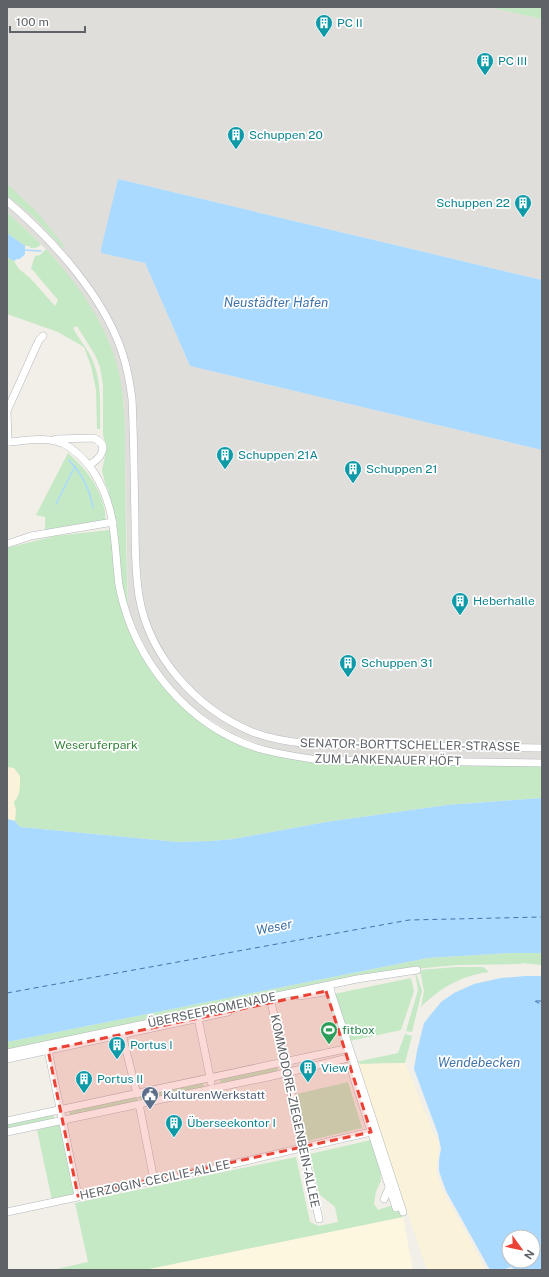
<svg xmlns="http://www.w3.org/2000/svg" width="549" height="1277" font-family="'Public Sans',sans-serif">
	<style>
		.commercial { fill: #fef7e0 }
		.industrial { fill: #e0deda }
		.green { fill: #c5e8c5 }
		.sand { fill: #fbf3d9 }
		.water { fill: #aadaff; fill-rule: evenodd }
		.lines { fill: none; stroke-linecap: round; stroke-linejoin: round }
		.stream { stroke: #aadaff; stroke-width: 1.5 }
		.ferry { stroke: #4174aa; stroke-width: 1; stroke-dasharray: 5 4; stroke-linecap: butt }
		.minor-casing { stroke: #b5b8bc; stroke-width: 8 }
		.minor { stroke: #fff; stroke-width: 7 }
		.marked { fill: #ea4335; fill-opacity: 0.2; stroke: #ea4335; stroke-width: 3; stroke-dasharray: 8 5; stroke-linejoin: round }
		.labels { text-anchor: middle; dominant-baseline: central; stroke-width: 3.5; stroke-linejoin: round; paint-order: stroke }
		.culture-label { font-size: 12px; fill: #0d838f; stroke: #fff; text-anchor: start }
		.park-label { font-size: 12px; fill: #348238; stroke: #fff }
		.street-label { font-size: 12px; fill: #5f6368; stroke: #fff }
		.leisure-label { font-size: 12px; fill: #27864d; stroke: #fff; text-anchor: start }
		.service-label { font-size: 12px; fill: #4e5e75; stroke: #fff; text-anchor: start }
		.water-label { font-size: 13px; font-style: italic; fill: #4174aa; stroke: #fff }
	</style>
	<rect width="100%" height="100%" fill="#f1efe8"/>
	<path class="commercial" d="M403,1217L413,1270H144Z"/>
	<path class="industrial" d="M7,7H488L542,19V280L118,179L102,253L145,263L190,366L542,450V760L307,756L272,749L235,735L201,714L189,705L170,685L152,660L134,625L128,607L124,404L116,364L107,338L96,318L70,278L58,262L41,244L7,212Z"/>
	<g class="green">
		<path d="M488,7H542V19Z"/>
		<path d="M7,184L37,212L65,247L63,248L34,217L7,195Z"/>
		<path d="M7,212L41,244C38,248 35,248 30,248V246H25L7,233Z"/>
		<path d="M46,249C75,280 106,323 117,365C126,398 125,433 125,467C126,514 126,560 128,607L124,597L109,498V492L105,483L102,470L107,448L103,435V385L100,367L95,355L77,326L73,328C78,338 87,348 92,359C102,381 100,405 100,429H97L96,390L91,366L84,347L58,332L7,314V257L14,261L19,269L30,278L55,306L58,300L31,268L35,256L40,255Z"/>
		<path d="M68,453C85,468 98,484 104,507C105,512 106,517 105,522L45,531V517L36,515Z"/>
		<path d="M110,530L117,590L132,636L140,652L150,669L171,695L188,711L264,752L286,758L307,762L542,766V798L447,805L326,822L233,839L211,841L178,842L20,827L15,821L7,819V548L55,536Z"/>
		<path d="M511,953H542V965L521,963V964L457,965L414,969L7,1052V1042L428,958Z"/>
		<path d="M457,967H483L489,972C461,976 441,987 421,1007L424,991L420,970Z"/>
		<path d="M415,973H416L422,991L412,1032L406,1031L418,990Z"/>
		<path d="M411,978L414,991L401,1030L350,1041L334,994Z"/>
		<path d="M405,1034L412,1036L405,1063L361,1064L356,1062L398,1053Z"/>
		<path d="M277,1066L278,1072L221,1084L220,1078Z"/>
		<path d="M203,1081L204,1088L140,1101L139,1095Z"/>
		<path d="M348,1082L362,1128L307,1141L297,1094Z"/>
		<path d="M137,1096L138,1102L70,1116L69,1110Z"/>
		<path d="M53,1114L55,1120L7,1130V1123Z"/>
		<path d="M61,1124L74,1195L52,1200L37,1130Z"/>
		<path d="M371,1140L380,1167L381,1181L376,1191L374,1204L378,1210L393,1205L399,1206L403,1217L144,1270H52L88,1262L75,1203L296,1157L310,1222L319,1226L338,1222L335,1207L319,1194L310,1154Z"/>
	</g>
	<g class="sand">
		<path d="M7,767L14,768L20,776C20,785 21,795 14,802L16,810L15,821L7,819Z"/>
		<path d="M356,1062L361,1064L405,1063L435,1137L437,1138L439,1142L436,1173L443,1191L486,1270H427Z"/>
	</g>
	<g class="water">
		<path d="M118,179L542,280V450L190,366L145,263L101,253V249Z"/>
		<path d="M7,233L25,246V254L20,259H17L14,261L7,257Z"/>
		<path d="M542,798V953H511L428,958L7,1042V819L15,821L20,827L178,842L211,841L233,839L326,822L447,805Z"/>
		<path d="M525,976H542V1270H515L511,1267L502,1270H490L446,1191L439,1171V1160L441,1149L438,1134L414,1069L417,1051L424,1023L441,1002L454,993L474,984L501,978ZM509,1237H533V1261H509Z"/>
	</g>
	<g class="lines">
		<g class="stream">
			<path d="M24,250L41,251"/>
			<path d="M69,460C83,476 89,487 93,508"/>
			<path d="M56,504L75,466"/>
		</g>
		<g class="ferry">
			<path d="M7,993L409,920L542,917"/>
			<path d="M535,1001L542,1005"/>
			<path d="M536,1001H542"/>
		</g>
		<defs>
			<g id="minor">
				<path d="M7,201C52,239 103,295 122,352C127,367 130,383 132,399C134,440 134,480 135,520C135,545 135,571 139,596C149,656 195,707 250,731C269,739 289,742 309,744L542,748"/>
				<path d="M56,439L94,438C111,446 100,459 89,465"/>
				<path d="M7,442C25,441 47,436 64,444C76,450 85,460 93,471C113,502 114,530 117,566C118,574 118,582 120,590C135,661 187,725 257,748C277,754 298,757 319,760L542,763"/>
				<path d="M8,442L7,411L39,340L43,336"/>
				<path d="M7,544L31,536L113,522"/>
				<path d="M329,986L403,1212"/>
				<path d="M299,996L331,991"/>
				<path d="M271,1002L319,1219"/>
				<path d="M198,1018L211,1082"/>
				<path d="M122,1034L137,1094"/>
				<path d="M48,1050L78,1196"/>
				<path d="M7,1053L357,979L417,970"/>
				<path d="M7,1059L228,1012"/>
				<path d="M351,1069L396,1208"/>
				<path d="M139,1104L154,1180"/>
				<path d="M7,1121L345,1049"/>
				<path d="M7,1132L268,1077L348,1058"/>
				<path d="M384,1199L389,1188"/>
				<path d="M7,1212L228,1165L371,1132"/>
			</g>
		</defs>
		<use href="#minor" class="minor-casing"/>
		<use href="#minor" class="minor"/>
	</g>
	<path class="marked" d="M326,991L371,1132L78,1196L48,1050Z"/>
	<defs>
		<symbol id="building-pin" viewBox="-11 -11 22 30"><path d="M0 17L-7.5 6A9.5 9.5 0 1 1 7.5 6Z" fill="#0f9aa8" stroke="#fff"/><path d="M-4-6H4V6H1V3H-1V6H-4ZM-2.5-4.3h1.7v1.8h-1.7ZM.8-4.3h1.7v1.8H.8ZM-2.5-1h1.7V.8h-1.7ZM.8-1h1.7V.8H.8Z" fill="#fff"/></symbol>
		<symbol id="stadium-pin" viewBox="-11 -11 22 30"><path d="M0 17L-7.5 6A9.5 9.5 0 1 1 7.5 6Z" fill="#2e9e5b" stroke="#fff"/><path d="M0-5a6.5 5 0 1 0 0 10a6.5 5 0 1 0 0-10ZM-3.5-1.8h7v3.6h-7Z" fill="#fff"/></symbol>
		<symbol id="civic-pin" viewBox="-11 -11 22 30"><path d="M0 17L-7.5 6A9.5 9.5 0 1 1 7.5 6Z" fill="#5c6f8a" stroke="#fff"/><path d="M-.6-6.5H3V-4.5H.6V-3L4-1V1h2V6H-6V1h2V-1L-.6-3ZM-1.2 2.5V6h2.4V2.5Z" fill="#fff"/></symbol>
	</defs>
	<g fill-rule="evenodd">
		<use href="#building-pin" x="314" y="13" width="20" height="27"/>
		<use href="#building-pin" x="475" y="51" width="20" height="27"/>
		<use href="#building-pin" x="226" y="125" width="20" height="27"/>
		<use href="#building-pin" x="513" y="193" width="20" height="27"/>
		<use href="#building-pin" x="215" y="445" width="20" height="27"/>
		<use href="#building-pin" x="343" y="459" width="20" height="27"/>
		<use href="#building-pin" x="450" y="591" width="20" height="27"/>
		<use href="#building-pin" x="338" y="653" width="20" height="27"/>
		<use href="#stadium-pin" x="319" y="1020" width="20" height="27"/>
		<use href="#building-pin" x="107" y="1035" width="20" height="27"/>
		<use href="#building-pin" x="298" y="1058" width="20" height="27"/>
		<use href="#building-pin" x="74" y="1069" width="20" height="27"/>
		<use href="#civic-pin" x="140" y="1085" width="20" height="27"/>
		<use href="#building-pin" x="164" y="1113" width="20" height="27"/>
	</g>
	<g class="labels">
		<g class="culture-label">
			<text x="337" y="23">PC II</text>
			<text x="498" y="61">PC III</text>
			<text x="249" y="135">Schuppen 20</text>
			<text x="510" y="203" text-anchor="end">Schuppen 22</text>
			<text x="238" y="455">Schuppen 21A</text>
			<text x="366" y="469">Schuppen 21</text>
			<text x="473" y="601">Heberhalle</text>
			<text x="361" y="663">Schuppen 31</text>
			<text x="130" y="1045">Portus I</text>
			<text x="321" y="1068">View</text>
			<text x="97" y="1079">Portus II</text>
			<text x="187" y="1123">Überseekontor I</text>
		</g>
		<g class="park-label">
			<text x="96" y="745">Weseruferpark</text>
		</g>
		<g class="street-label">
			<text transform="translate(410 745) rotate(1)">SENATOR-BORTTSCHELLER-STRASSE</text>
			<text transform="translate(388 760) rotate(1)">ZUM LANKENAUER HÖFT</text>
			<text transform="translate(212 1010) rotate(-12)">ÜBERSEEPROMENADE</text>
			<text transform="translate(295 1111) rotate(78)">KOMMODORE-ZIEGENBEIN-ALLEE</text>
			<text transform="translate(155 1180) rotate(-12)">HERZOGIN-CECILIE-ALLEE</text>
		</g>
		<g class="leisure-label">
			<text x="342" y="1030">fitbox</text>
		</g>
		<g class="service-label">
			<text x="163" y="1095">KulturenWerkstatt</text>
		</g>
		<g class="water-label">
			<text x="276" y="302">Neustädter Hafen</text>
			<text transform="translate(274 927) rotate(-11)">Weser</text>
			<text x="479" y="1062">Wendebecken</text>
		</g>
	</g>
	<rect width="549" height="1277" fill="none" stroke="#5f6368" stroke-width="16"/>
	<g transform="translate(521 1249) rotate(123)"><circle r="19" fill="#ffffff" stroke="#bfc1c3"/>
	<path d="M0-3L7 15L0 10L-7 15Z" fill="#ea4335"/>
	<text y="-6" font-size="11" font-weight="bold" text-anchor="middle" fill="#5f6368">N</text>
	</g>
	<path d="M10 26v6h75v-6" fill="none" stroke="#5f6368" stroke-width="2"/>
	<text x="16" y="26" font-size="12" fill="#5f6368" stroke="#ffffff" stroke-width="3" paint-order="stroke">100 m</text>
</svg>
